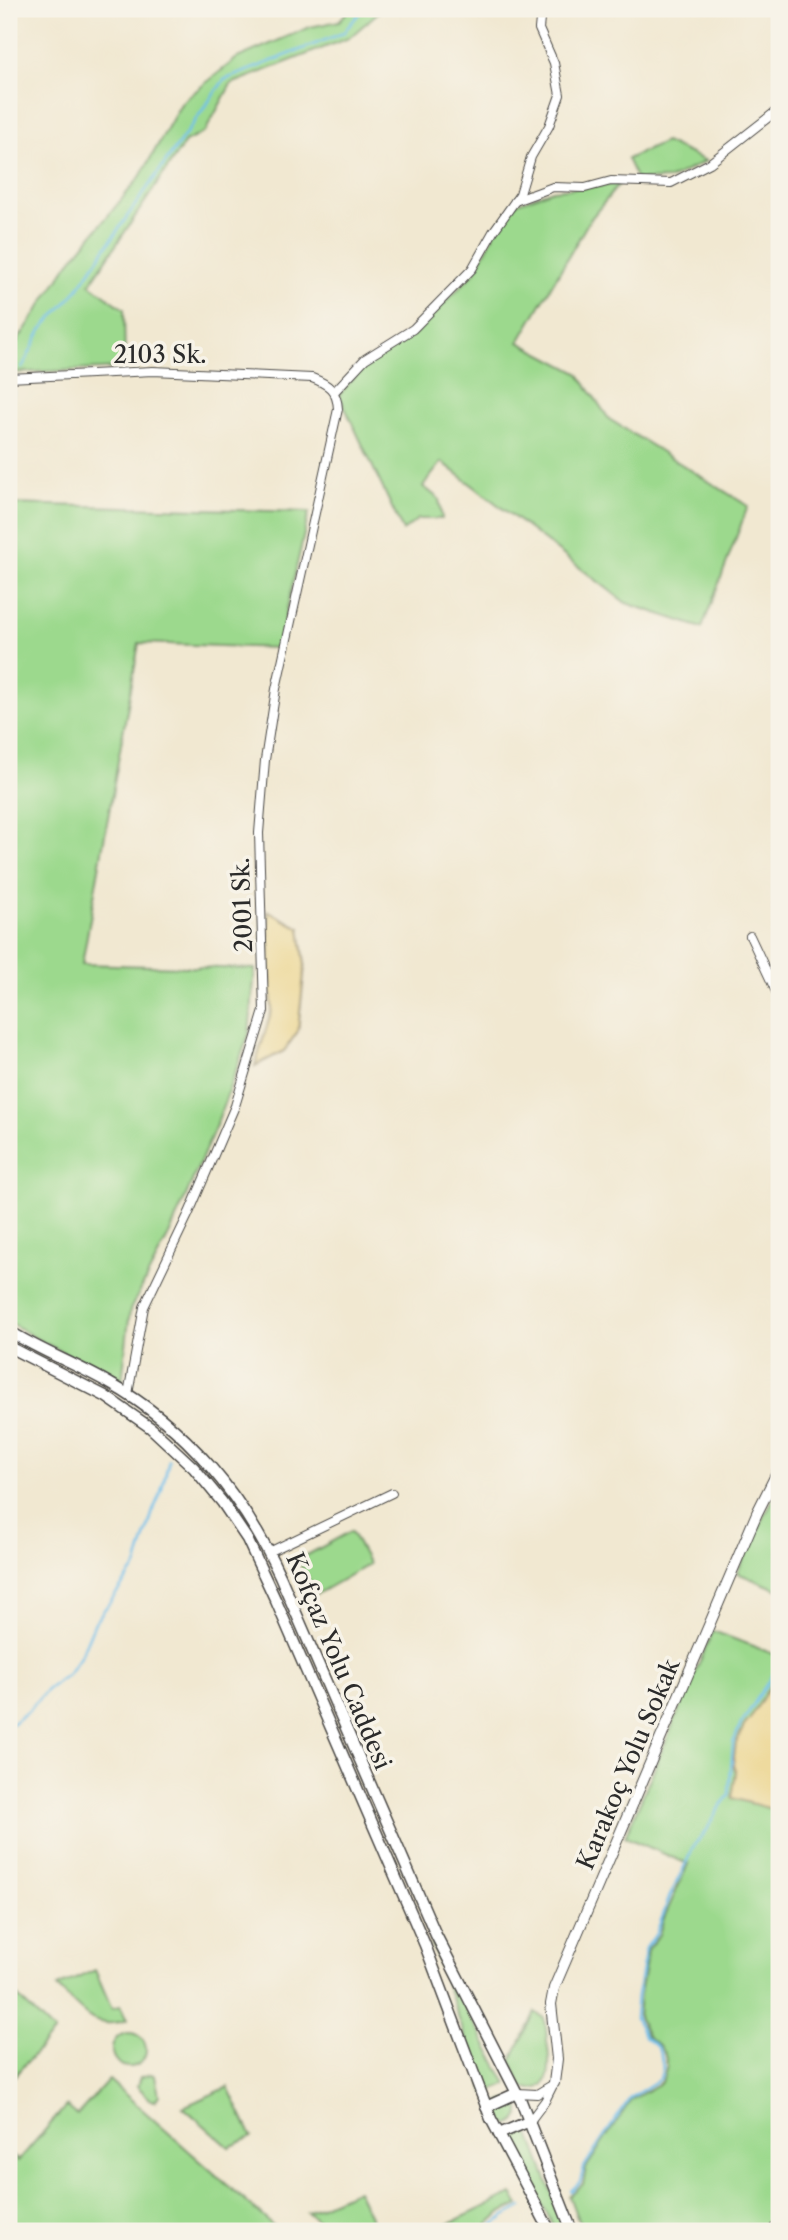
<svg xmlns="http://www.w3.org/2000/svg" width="788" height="2240" font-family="'Libre Caslon Text',serif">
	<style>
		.green { fill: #9cd98d; stroke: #64825c; stroke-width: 2 }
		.sand { fill: #eeda9e; stroke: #8c8264; stroke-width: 2 }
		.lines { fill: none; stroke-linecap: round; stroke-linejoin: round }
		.stream { stroke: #70bfeb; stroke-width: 2.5 }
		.minor-casing { stroke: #494744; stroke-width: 10 }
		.tertiary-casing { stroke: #494744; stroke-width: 12 }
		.secondary-casing { stroke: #494744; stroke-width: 13 }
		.minor { stroke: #fff; stroke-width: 8 }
		.tertiary { stroke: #fff; stroke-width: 10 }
		.secondary { stroke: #fff; stroke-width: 10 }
		.labels { text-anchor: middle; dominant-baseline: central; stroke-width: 7; stroke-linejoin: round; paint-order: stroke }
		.street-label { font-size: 24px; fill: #2b2b2b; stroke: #f7f3e8 }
	</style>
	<rect width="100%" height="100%" fill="#f7f3e8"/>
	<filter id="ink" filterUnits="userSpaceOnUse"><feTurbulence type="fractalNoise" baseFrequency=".0143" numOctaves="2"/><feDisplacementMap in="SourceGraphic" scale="14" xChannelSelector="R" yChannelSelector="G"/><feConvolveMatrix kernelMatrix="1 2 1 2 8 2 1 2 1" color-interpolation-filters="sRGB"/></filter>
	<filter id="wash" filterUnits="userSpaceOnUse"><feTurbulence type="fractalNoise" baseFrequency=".00686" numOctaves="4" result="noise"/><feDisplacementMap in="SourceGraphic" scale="28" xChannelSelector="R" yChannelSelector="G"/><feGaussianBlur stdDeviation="1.57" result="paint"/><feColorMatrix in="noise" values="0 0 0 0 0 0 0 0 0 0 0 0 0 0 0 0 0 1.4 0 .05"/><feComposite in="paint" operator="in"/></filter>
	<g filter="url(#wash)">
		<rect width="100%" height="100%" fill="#f1e8d1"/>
		<g class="green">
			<path d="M350,9H382L349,38L231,84L205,132L185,142L90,284L124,309L125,368L9,373V354L69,263L140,177L182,102L237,58L310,27L339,21Z"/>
			<path d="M665,142L706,161L670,179L637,180L627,159Z"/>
			<path d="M619,184L589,221L519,342L578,373L609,419L748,506L702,628L626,603L442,462L423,486L439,499L442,519H418L403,531L339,395L368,361L416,332L475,272L496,231L517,203L553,190Z"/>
			<path d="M9,504L309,512L278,648L139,643L82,964L255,969L249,1034L217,1123L170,1233L130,1310L122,1382L39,1340L9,1322Z"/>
			<path d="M776,1493L779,1494V1590L737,1573Z"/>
			<path d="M351,1531L369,1564L317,1594L298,1560Z"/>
			<path d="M713,1631L779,1656V1671L750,1719L744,1726L733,1764L736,1772L732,1798L779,1811V2217L764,2231H582L569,2196L583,2184L586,2168L631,2100L662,2082L667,2066L665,2055L659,2046L647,2036L638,2017L640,1994L648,1949L659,1935L664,1918L688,1864L625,1837Z"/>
			<path d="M431,1942L507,2084L486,2094Z"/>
			<path d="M95,1970L112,2009L120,2006L127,2020C91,2032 81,2009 57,1987Z"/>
			<path d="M9,1988L54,2032L9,2082Z"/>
			<path d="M535,2012C538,2014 542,2016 544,2019C547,2024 546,2035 547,2041C550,2060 555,2098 522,2087L511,2061Z"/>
			<circle cx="129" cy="2050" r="17"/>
			<path d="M151,2074L155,2076L159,2095L155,2101L151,2100L137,2086L140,2077Z"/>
			<path d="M109,2080L279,2231H9V2153L18,2161L66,2106L77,2115Z"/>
			<path d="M228,2087L252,2137L229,2147L183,2107Z"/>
			<circle cx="508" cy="2112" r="12"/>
			<path d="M528,2129L566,2231H556L508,2138Z"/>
			<path d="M357,2190L377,2231H329L307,2212Z"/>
			<path d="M512,2194L519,2205L500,2213L481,2231H452L448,2224Z"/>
		</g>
		<g class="sand">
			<path d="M268,911L300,928L305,965L298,1031L284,1051L255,1066L272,1009Z"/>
			<path d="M779,1671V1811L732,1798L736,1772L733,1764L736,1743L744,1726L750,1719Z"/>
		</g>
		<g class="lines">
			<g class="stream">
				<path d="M22,368L41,330L75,293L131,211L224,80L343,33L363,9"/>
				<path d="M9,406L13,392"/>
				<path d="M9,1726L28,1711L47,1690L69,1673L82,1653L95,1622L136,1567L153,1511L161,1492L169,1460"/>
				<path d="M571,2191L580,2182L584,2167L630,2098L660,2079L663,2067L661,2055L657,2047L645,2037L635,2018L637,1995L646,1948L656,1934L670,1896L695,1844L707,1830L716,1812L729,1795L733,1743L741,1724L779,1665"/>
				<path d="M486,2231L505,2216L522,2207"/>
			</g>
		</g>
	</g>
	<g filter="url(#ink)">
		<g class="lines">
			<defs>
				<g id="minor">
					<path d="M515,201L553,187L585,188L611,181L671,183L710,163L779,109"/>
					<path d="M9,378L153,371L312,378C328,384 337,390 338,409L276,689L265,760L259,833L264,1011L235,1106L189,1213L144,1307L128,1394"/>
					<path d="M335,391L365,359L413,329L472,269L493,232L520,194L531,157L549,126L560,95L554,63L539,29L541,9"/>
					<path d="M750,936L779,998"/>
					<path d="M269,1552L392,1493"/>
					<path d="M517,2093L537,2094L552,2085"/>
					<path d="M530,2121L545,2101L554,2083"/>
					<path d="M771,2231L779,2223"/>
				</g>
				<path id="tertiary" d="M554,2083L557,2059L551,2004L554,1988L757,1513L779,1469"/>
				<g id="secondary">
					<path d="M9,1331C41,1351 76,1364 109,1383C186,1426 243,1496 280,1576L436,1935L521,2101L572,2231"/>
					<path d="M9,1347L105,1396L151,1428L194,1468L222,1502L247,1539L276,1601L425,1945L491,2119L550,2231"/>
					<path d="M486,2107L517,2093"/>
					<path d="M499,2134L530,2121"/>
				</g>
			</defs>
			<use href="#minor" class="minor-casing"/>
			<use href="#tertiary" class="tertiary-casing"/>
			<use href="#secondary" class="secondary-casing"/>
			<use href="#minor" class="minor"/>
			<use href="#tertiary" class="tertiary"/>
			<use href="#secondary" class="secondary"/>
		</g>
	</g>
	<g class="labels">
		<g class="street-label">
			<text x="160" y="354">2103 Sk.</text>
			<text transform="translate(242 905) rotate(-92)">2001 Sk.</text>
			<text transform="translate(339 1661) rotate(67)">Kofçaz Yolu Caddesi</text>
			<text transform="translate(628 1764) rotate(-67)">Karakoç Yolu Sokak</text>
		</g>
	</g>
	<rect width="788" height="2240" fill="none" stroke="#f7f3e8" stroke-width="35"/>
</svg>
